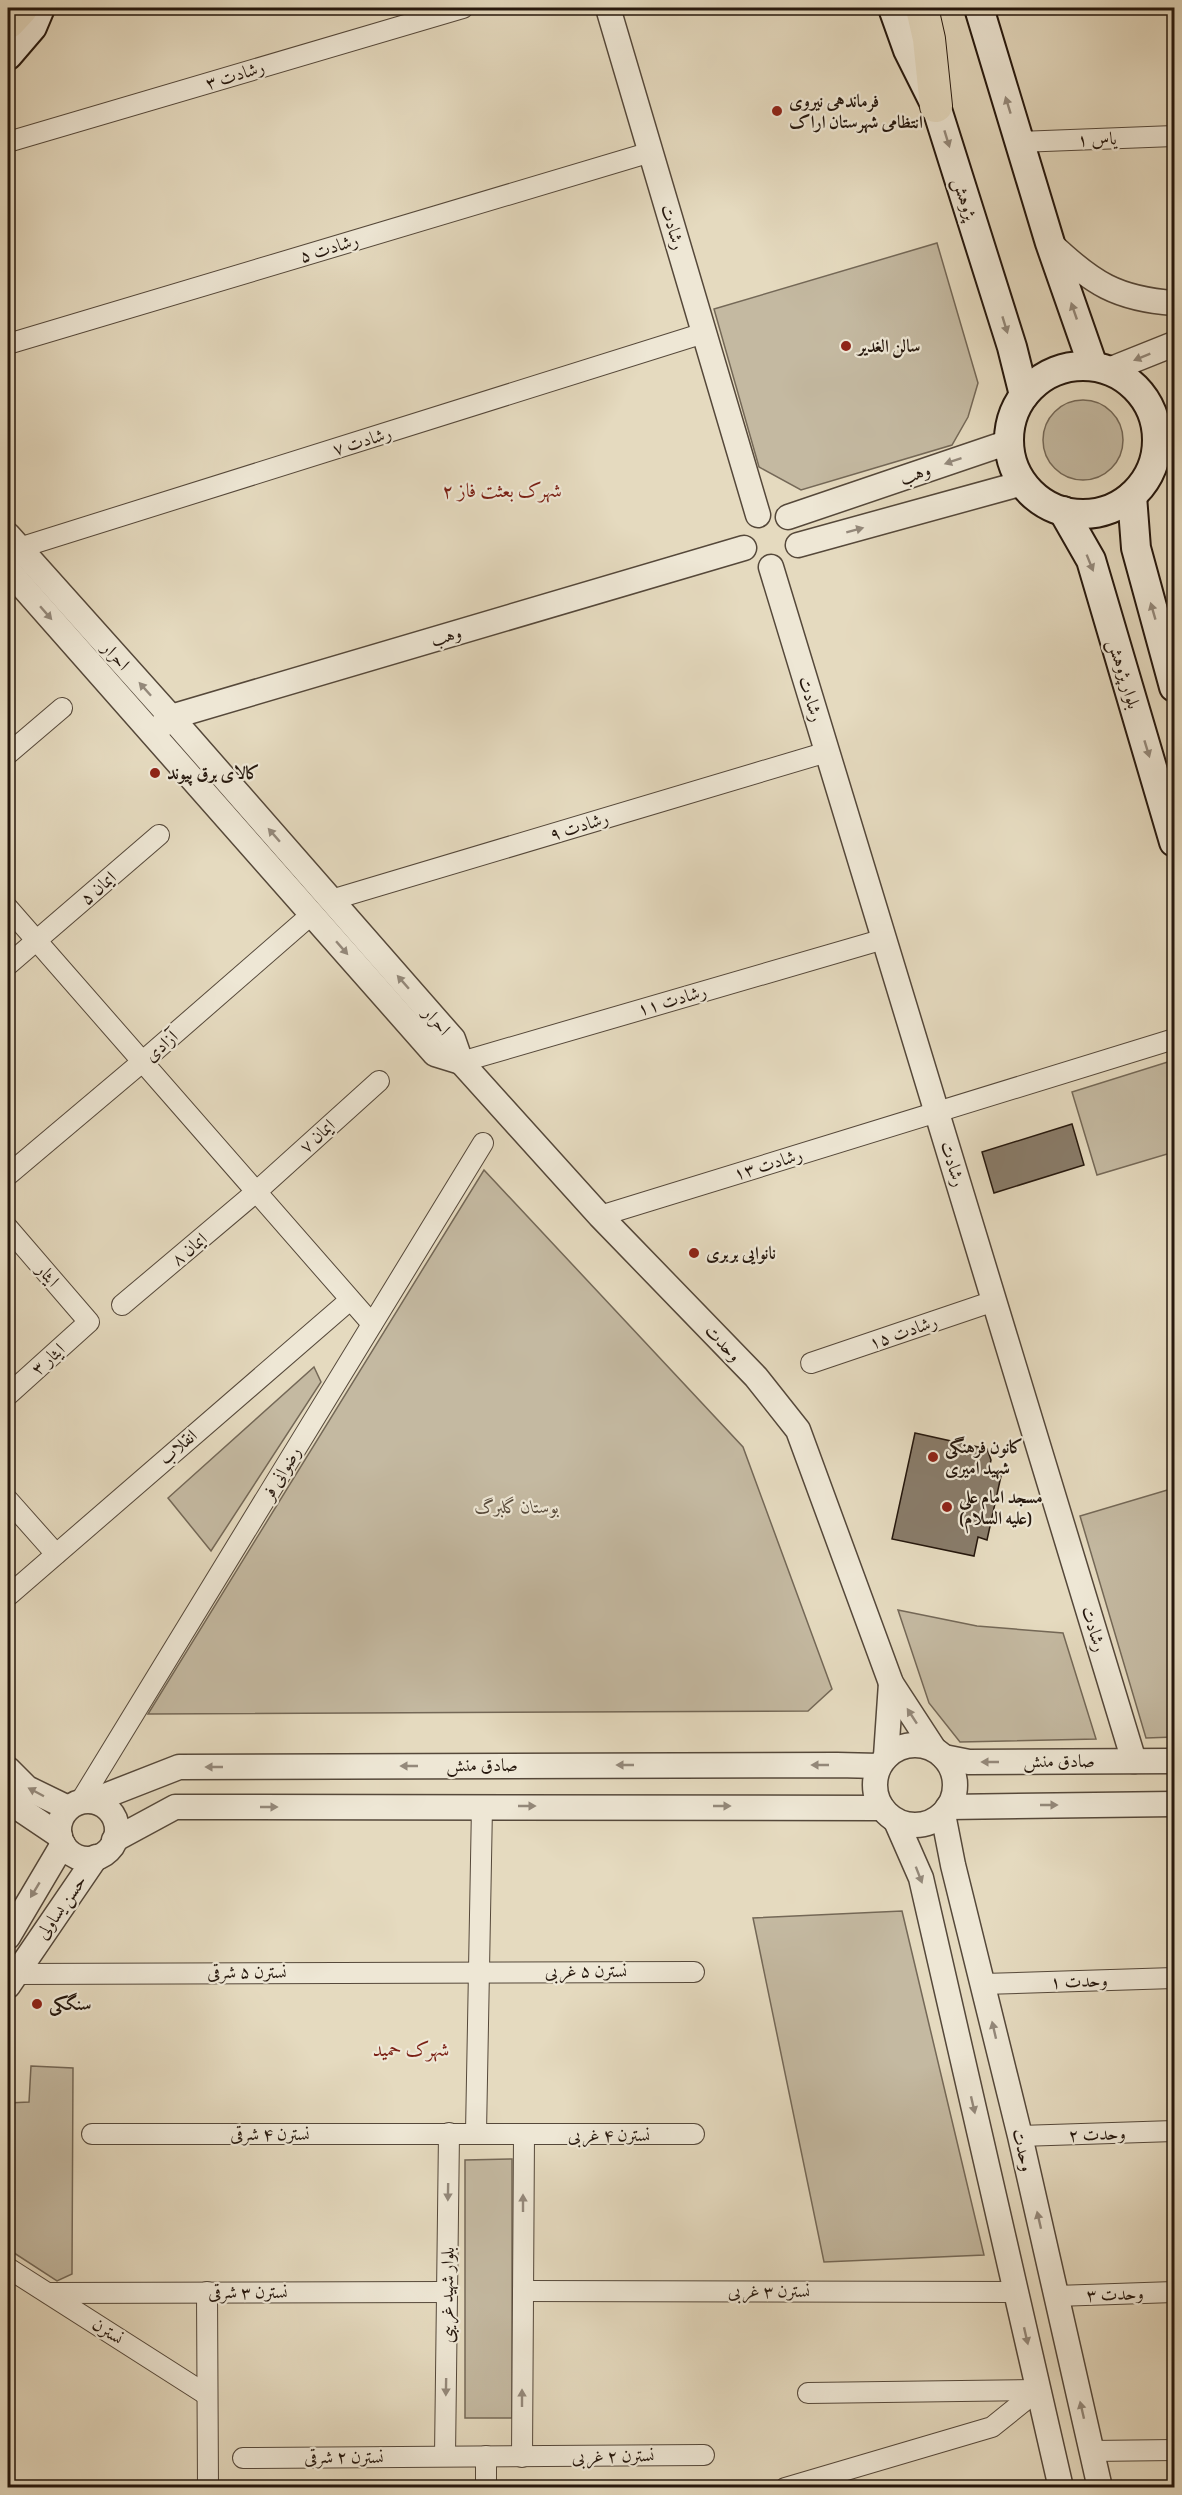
<svg xmlns="http://www.w3.org/2000/svg" width="1182" height="2495" font-family="Alegreya,Amiri,serif">
	<style>
		.green { fill: #c4b9a1; stroke: #746857; stroke-width: 1.5 }
		.building { fill: #897c6a; stroke: #25170d; stroke-width: 1.5 }
		.lines { fill: none; stroke-linecap: round; stroke-linejoin: round }
		.minor-casing { stroke: #55483a; stroke-width: 22 }
		.tertiary-casing { stroke: #55483a; stroke-width: 27 }
		.secondary-casing { stroke: #25170d; stroke-width: 32 }
		.primary-casing { stroke: #25170d; stroke-width: 34 }
		.trunk-casing { stroke: #25170d; stroke-width: 36 }
		.minor { stroke: #eee7d5; stroke-width: 20 }
		.tertiary { stroke: #eee7d5; stroke-width: 24 }
		.secondary { stroke: #eee7d5; stroke-width: 28 }
		.primary { stroke: #e5dabf; stroke-width: 32 }
		.trunk { stroke: #e5dabf; stroke-width: 33 }
		.oneway { fill: #94897b }
		.poi-dot { fill: #8f2418; stroke: #eee7d5; stroke-width: 2 }
		.labels { text-anchor: middle; dominant-baseline: central; stroke-width: 4.5; stroke-linejoin: round; paint-order: stroke }
		.street-label { font-size: 18px; fill: #25170d; stroke: #eee7d5 }
		.poi-label { font-size: 18px; font-weight: bold; fill: #25170d; stroke: #eee7d5; text-anchor: start }
		.park-label { font-size: 18px; font-style: italic; fill: #554839; stroke: #eee7d5 }
		.neighbourhood-label { font-size: 20px; fill: #7a1f14; stroke: #eee7d5 }
	</style>
	<rect width="100%" height="100%" fill="#e5dabf"/>
	<filter id="stains"><feTurbulence type="fractalNoise" baseFrequency=".00333" numOctaves="4"/><feColorMatrix values="0 0 0 0 .2 0 0 0 0 .09 0 0 0 0 .02 0 0 0 .5 -.17"/></filter>
	<radialGradient id="worn" r=".72"><stop offset=".6" stop-color="#630" stop-opacity="0"/><stop offset="1" stop-color="#630" stop-opacity=".3"/></radialGradient>
	<g class="green">
		<path d="M937,243L978,383L968,417L952,445L801,490L759,467L714,309Z"/>
		<circle cx="1083" cy="440" r="40"/>
		<path d="M1174,1060V1152L1097,1175L1072,1092Z"/>
		<path d="M484,1170L743,1447L832,1689L808,1711L148,1714Z"/>
		<path d="M314,1367L321,1382L211,1551L168,1498Z"/>
		<path d="M1174,1488V1737L1146,1738L1080,1516Z"/>
		<path d="M898,1610L977,1626L1063,1633L1096,1739L960,1742L929,1703Z"/>
		<path d="M902,1911L984,2255L824,2262L753,1918Z"/>
		<path d="M31,2066L73,2068L72,2274L57,2281L8,2249V2103L29,2102Z"/>
		<path d="M512,2159V2418H465V2160Z"/>
	</g>
	<g class="building">
		<path d="M1072,1124L1084,1165L994,1193L982,1152Z"/>
		<path d="M915,1433L987,1449L991,1460L988,1474L1001,1476L987,1540L978,1537L974,1556L892,1539Z"/>
	</g>
	<g class="lines">
		<defs>
			<g id="minor">
				<path d="M8,142L463,8"/>
				<path d="M1019,142L1174,136"/>
				<path d="M8,344L651,152"/>
				<path d="M19,548L704,333"/>
				<path d="M8,754L62,708"/>
				<path d="M331,900L827,752"/>
				<path d="M8,908L372,1324"/>
				<path d="M8,965L159,835"/>
				<path d="M461,1062L884,939"/>
				<path d="M8,1175L142,1062L312,914"/>
				<path d="M600,1216L1174,1039"/>
				<path d="M8,1228L89,1322L8,1395"/>
				<path d="M122,1305L256,1192L379,1081"/>
				<path d="M811,1363L994,1301"/>
				<path d="M8,1500L56,1554"/>
				<path d="M8,1596L350,1300"/>
				<path d="M80,1802L483,1143"/>
				<path d="M15,1974L694,1972"/>
				<path d="M983,1984L1174,1978"/>
				<path d="M476,2133L482,1806"/>
				<path d="M92,2134H694"/>
				<path d="M1020,2136L1174,2131"/>
				<path d="M8,2268L207,2395"/>
				<path d="M523,2291L1016,2292"/>
				<path d="M207,2292L208,2488"/>
				<path d="M48,2293L447,2292"/>
				<path d="M1056,2296L1174,2292"/>
				<path d="M808,2393L1038,2390"/>
				<path d="M1091,2451L1174,2450"/>
				<path d="M445,2456L449,2133"/>
				<path d="M486,2456V2488"/>
				<path d="M522,2457L524,2135"/>
				<path d="M243,2458L704,2455"/>
				<path d="M785,2488L992,2427L1038,2390"/>
			</g>
			<g id="tertiary">
				<path d="M608,8L758,515"/>
				<path d="M1051,244C1092,283 1117,299 1174,303"/>
				<path d="M1109,370L1174,344"/>
				<path d="M1157,454L1174,434"/>
				<path d="M788,517L1009,442"/>
				<path d="M8,535L171,717L453,1039L461,1062L600,1216L756,1377L798,1430L891,1683L934,1749"/>
				<path d="M798,545L1023,483"/>
				<path d="M771,567L1134,1761"/>
				<path d="M8,570L435,1054L461,1062"/>
				<path d="M160,727L171,717L744,548"/>
				<circle cx="915" cy="1785" r="40"/>
				<path d="M886,1756L891,1683"/>
				<path d="M944,1757L969,1762L1174,1761"/>
				<path d="M8,1769L27,1788L68,1808"/>
				<path d="M8,1801L60,1836"/>
				<path d="M92,1801L179,1767L837,1765L879,1766"/>
				<circle cx="88" cy="1830" r="29"/>
				<path d="M948,1807L1174,1804"/>
				<path d="M943,1814L953,1865L1020,2136L1100,2488"/>
				<path d="M896,1821L921,1878L1061,2488"/>
				<path d="M114,1840L175,1807L882,1808"/>
				<path d="M8,1937L63,1844"/>
				<path d="M8,1986L96,1857"/>
			</g>
			<g id="secondary">
				<path d="M893,8L908,50L936,106L1012,347L1024,395"/>
				<path d="M979,8L1050,243L1093,366"/>
				<path d="M8,55L32,27L40,8"/>
				<circle cx="1083" cy="440" r="74"/>
				<path d="M1132,496L1136,548L1174,687"/>
				<path d="M1063,511L1091,560L1174,842"/>
			</g>
			<path id="primary" d="M922,8L929,39L936,106"/>
			<path id="trunk" d="M8,22L21,8"/>
		</defs>
		<use href="#minor" class="minor-casing"/>
		<use href="#tertiary" class="tertiary-casing"/>
		<use href="#secondary" class="secondary-casing"/>
		<use href="#primary" class="primary-casing"/>
		<use href="#trunk" class="trunk-casing"/>
		<use href="#minor" class="minor"/>
		<use href="#tertiary" class="tertiary"/>
		<use href="#secondary" class="secondary"/>
		<use href="#primary" class="primary"/>
		<use href="#trunk" class="trunk"/>
	</g>
	<defs><path id="oneway-solid" d="M-6-.8H1V-3.2L6.5 0L1 3.2V.8H-6Z" transform="scale(1.5)"/></defs>
	<g class="oneway">
		<use href="#oneway-solid" transform="translate(1008 105) rotate(-107)"/>
		<use href="#oneway-solid" transform="translate(947 139) rotate(73)"/>
		<use href="#oneway-solid" transform="translate(1074 311) rotate(-109)"/>
		<use href="#oneway-solid" transform="translate(1005 325) rotate(73)"/>
		<use href="#oneway-solid" transform="translate(1142 357) rotate(158)"/>
		<use href="#oneway-solid" transform="translate(953 461) rotate(161)"/>
		<use href="#oneway-solid" transform="translate(855 530) rotate(-15)"/>
		<use href="#oneway-solid" transform="translate(1090 563) rotate(68)"/>
		<use href="#oneway-solid" transform="translate(1153 611) rotate(-106)"/>
		<use href="#oneway-solid" transform="translate(46 613) rotate(49)"/>
		<use href="#oneway-solid" transform="translate(145 689) rotate(-132)"/>
		<use href="#oneway-solid" transform="translate(1147 749) rotate(73)"/>
		<use href="#oneway-solid" transform="translate(274 835) rotate(-131)"/>
		<use href="#oneway-solid" transform="translate(342 948) rotate(49)"/>
		<use href="#oneway-solid" transform="translate(403 982) rotate(-131)"/>
		<use href="#oneway-solid" transform="translate(912 1716) rotate(-123)"/>
		<use href="#oneway-solid" transform="translate(990 1762) rotate(180)"/>
		<use href="#oneway-solid" transform="translate(625 1765) rotate(180)"/>
		<use href="#oneway-solid" transform="translate(820 1765) rotate(180)"/>
		<use href="#oneway-solid" transform="translate(409 1766) rotate(180)"/>
		<use href="#oneway-solid" transform="translate(214 1767) rotate(180)"/>
		<use href="#oneway-solid" transform="translate(36 1792) rotate(-152)"/>
		<use href="#oneway-solid" transform="translate(1049 1805)"/>
		<use href="#oneway-solid" transform="translate(527 1806)"/>
		<use href="#oneway-solid" transform="translate(722 1806)"/>
		<use href="#oneway-solid" transform="translate(269 1807)"/>
		<use href="#oneway-solid" transform="translate(919 1875) rotate(69)"/>
		<use href="#oneway-solid" transform="translate(35 1890) rotate(121)"/>
		<use href="#oneway-solid" transform="translate(994 2030) rotate(-103)"/>
		<use href="#oneway-solid" transform="translate(973 2105) rotate(77)"/>
		<use href="#oneway-solid" transform="translate(448 2192) rotate(91)"/>
		<use href="#oneway-solid" transform="translate(523 2203) rotate(-90)"/>
		<use href="#oneway-solid" transform="translate(1039 2220) rotate(-103)"/>
		<use href="#oneway-solid" transform="translate(1026 2336) rotate(77)"/>
		<use href="#oneway-solid" transform="translate(446 2387) rotate(91)"/>
		<use href="#oneway-solid" transform="translate(522 2398) rotate(-90)"/>
		<use href="#oneway-solid" transform="translate(1082 2410) rotate(-103)"/>
	</g>
	<g class="poi-dot">
		<circle cx="777" cy="111" r="6"/>
		<circle cx="846" cy="346" r="6"/>
		<circle cx="155" cy="773" r="6"/>
		<circle cx="694" cy="1253" r="6"/>
		<circle cx="933" cy="1457" r="6"/>
		<circle cx="947" cy="1507" r="6"/>
		<circle cx="37" cy="2004" r="6"/>
	</g>
	<g class="labels">
		<g class="street-label">
			<text transform="translate(235 75) rotate(-17)">رشادت ۳</text>
			<text transform="translate(1097 139) rotate(-2)">یاس ۱</text>
			<text transform="translate(965 199) rotate(73)">پژوهش</text>
			<text transform="translate(673 227) rotate(74)">رشادت</text>
			<text transform="translate(329 248) rotate(-17)">رشادت ۵</text>
			<text transform="translate(362 441) rotate(-17)">رشادت ۷</text>
			<text transform="translate(915 474) rotate(-19)">وهب</text>
			<text transform="translate(446 636) rotate(-16)">وهب</text>
			<text transform="translate(116 656) rotate(48)">احرار</text>
			<text transform="translate(1124 674) rotate(73)">بلوار پژوهش</text>
			<text transform="translate(811 699) rotate(73)">رشادت</text>
			<text transform="translate(579 826) rotate(-17)">رشادت ۹</text>
			<text transform="translate(98 888) rotate(-41)">ایمان ۵</text>
			<text transform="translate(672 1000) rotate(-16)">رشادت ۱۱</text>
			<text transform="translate(437 1021) rotate(49)">احرار</text>
			<text transform="translate(161 1046) rotate(-41)">آزادی</text>
			<text transform="translate(317 1136) rotate(-42)">ایمان ۷</text>
			<text transform="translate(768 1164) rotate(-17)">رشادت ۱۳</text>
			<text transform="translate(953 1164) rotate(73)">رشادت</text>
			<text transform="translate(189 1249) rotate(-40)">ایمان ۸</text>
			<text transform="translate(48 1275) rotate(49)">ایثار</text>
			<text transform="translate(903 1332) rotate(-19)">رشادت ۱۵</text>
			<text transform="translate(723 1343) rotate(46)">وحدت</text>
			<text transform="translate(48 1359) rotate(-42)">ایثار ۳</text>
			<text transform="translate(178 1447) rotate(-41)">انقلاب</text>
			<text transform="translate(281 1473) rotate(-59)">رضوانی فر</text>
			<text transform="translate(1094 1629) rotate(73)">رشادت</text>
			<text x="1059" y="1761">صادق منش</text>
			<text x="482" y="1765">صادق منش</text>
			<text transform="translate(61 1907) rotate(-55)">حسن یساولی</text>
			<text x="586" y="1971">نسترن ۵ غربی</text>
			<text x="247" y="1972">نسترن ۵ شرقی</text>
			<text transform="translate(1079 1981) rotate(-2)">وحدت ۱</text>
			<text x="270" y="2134">نسترن ۴ شرقی</text>
			<text transform="translate(1097 2134) rotate(-2)">وحدت ۲</text>
			<text x="609" y="2135">نسترن ۴ غربی</text>
			<text transform="translate(1023 2150) rotate(77)">وحدت</text>
			<text x="769" y="2291">نسترن ۳ غربی</text>
			<text x="248" y="2292">نسترن ۳ شرقی</text>
			<text transform="translate(1115 2294) rotate(-2)">وحدت ۳</text>
			<text transform="translate(447 2295) rotate(-89)">بلوار شهید غریبی</text>
			<text transform="translate(108 2331) rotate(33)">نسترن</text>
			<text transform="translate(613 2456) rotate(-1)">نسترن ۲ غربی</text>
			<text x="344" y="2457">نسترن ۲ شرقی</text>
		</g>
		<g class="poi-label">
			<text x="789" y="101">فرماندهی نیروی<tspan x="789" dy="21">انتظامی شهرستان اراک</tspan></text>
			<text x="858" y="346">سالن الغدیر</text>
			<text x="167" y="773">کالای برق پیوند</text>
			<text x="706" y="1253">نانوایی بربری</text>
			<text x="945" y="1447">کانون فرهنگی<tspan x="945" dy="21">شهید امیری</tspan></text>
			<text x="959" y="1497">مسجد امام علی<tspan x="959" dy="21">(علیه السلام)</tspan></text>
			<text x="49" y="2004">سنگکی</text>
		</g>
		<g class="park-label">
			<text x="517" y="1507">بوستان گلبرگ</text>
		</g>
		<g class="neighbourhood-label">
			<text x="502" y="490">شهرک بعثت فاز ۲</text>
			<text x="411" y="2049">شهرک حمید</text>
		</g>
	</g>
	<rect width="1182" height="2495" fill="none" stroke="#e5dabf" stroke-width="30"/>
	<rect x="9" y="9" width="1164" height="2477" fill="none" stroke="#25170d" stroke-width="3"/>
	<rect x="15" y="15" width="1152" height="2465" fill="none" stroke="#25170d" stroke-width="1.5"/>
	<rect width="100%" height="100%" filter="url(#stains)"/>
	<rect width="100%" height="100%" fill="url(#worn)"/>
</svg>
